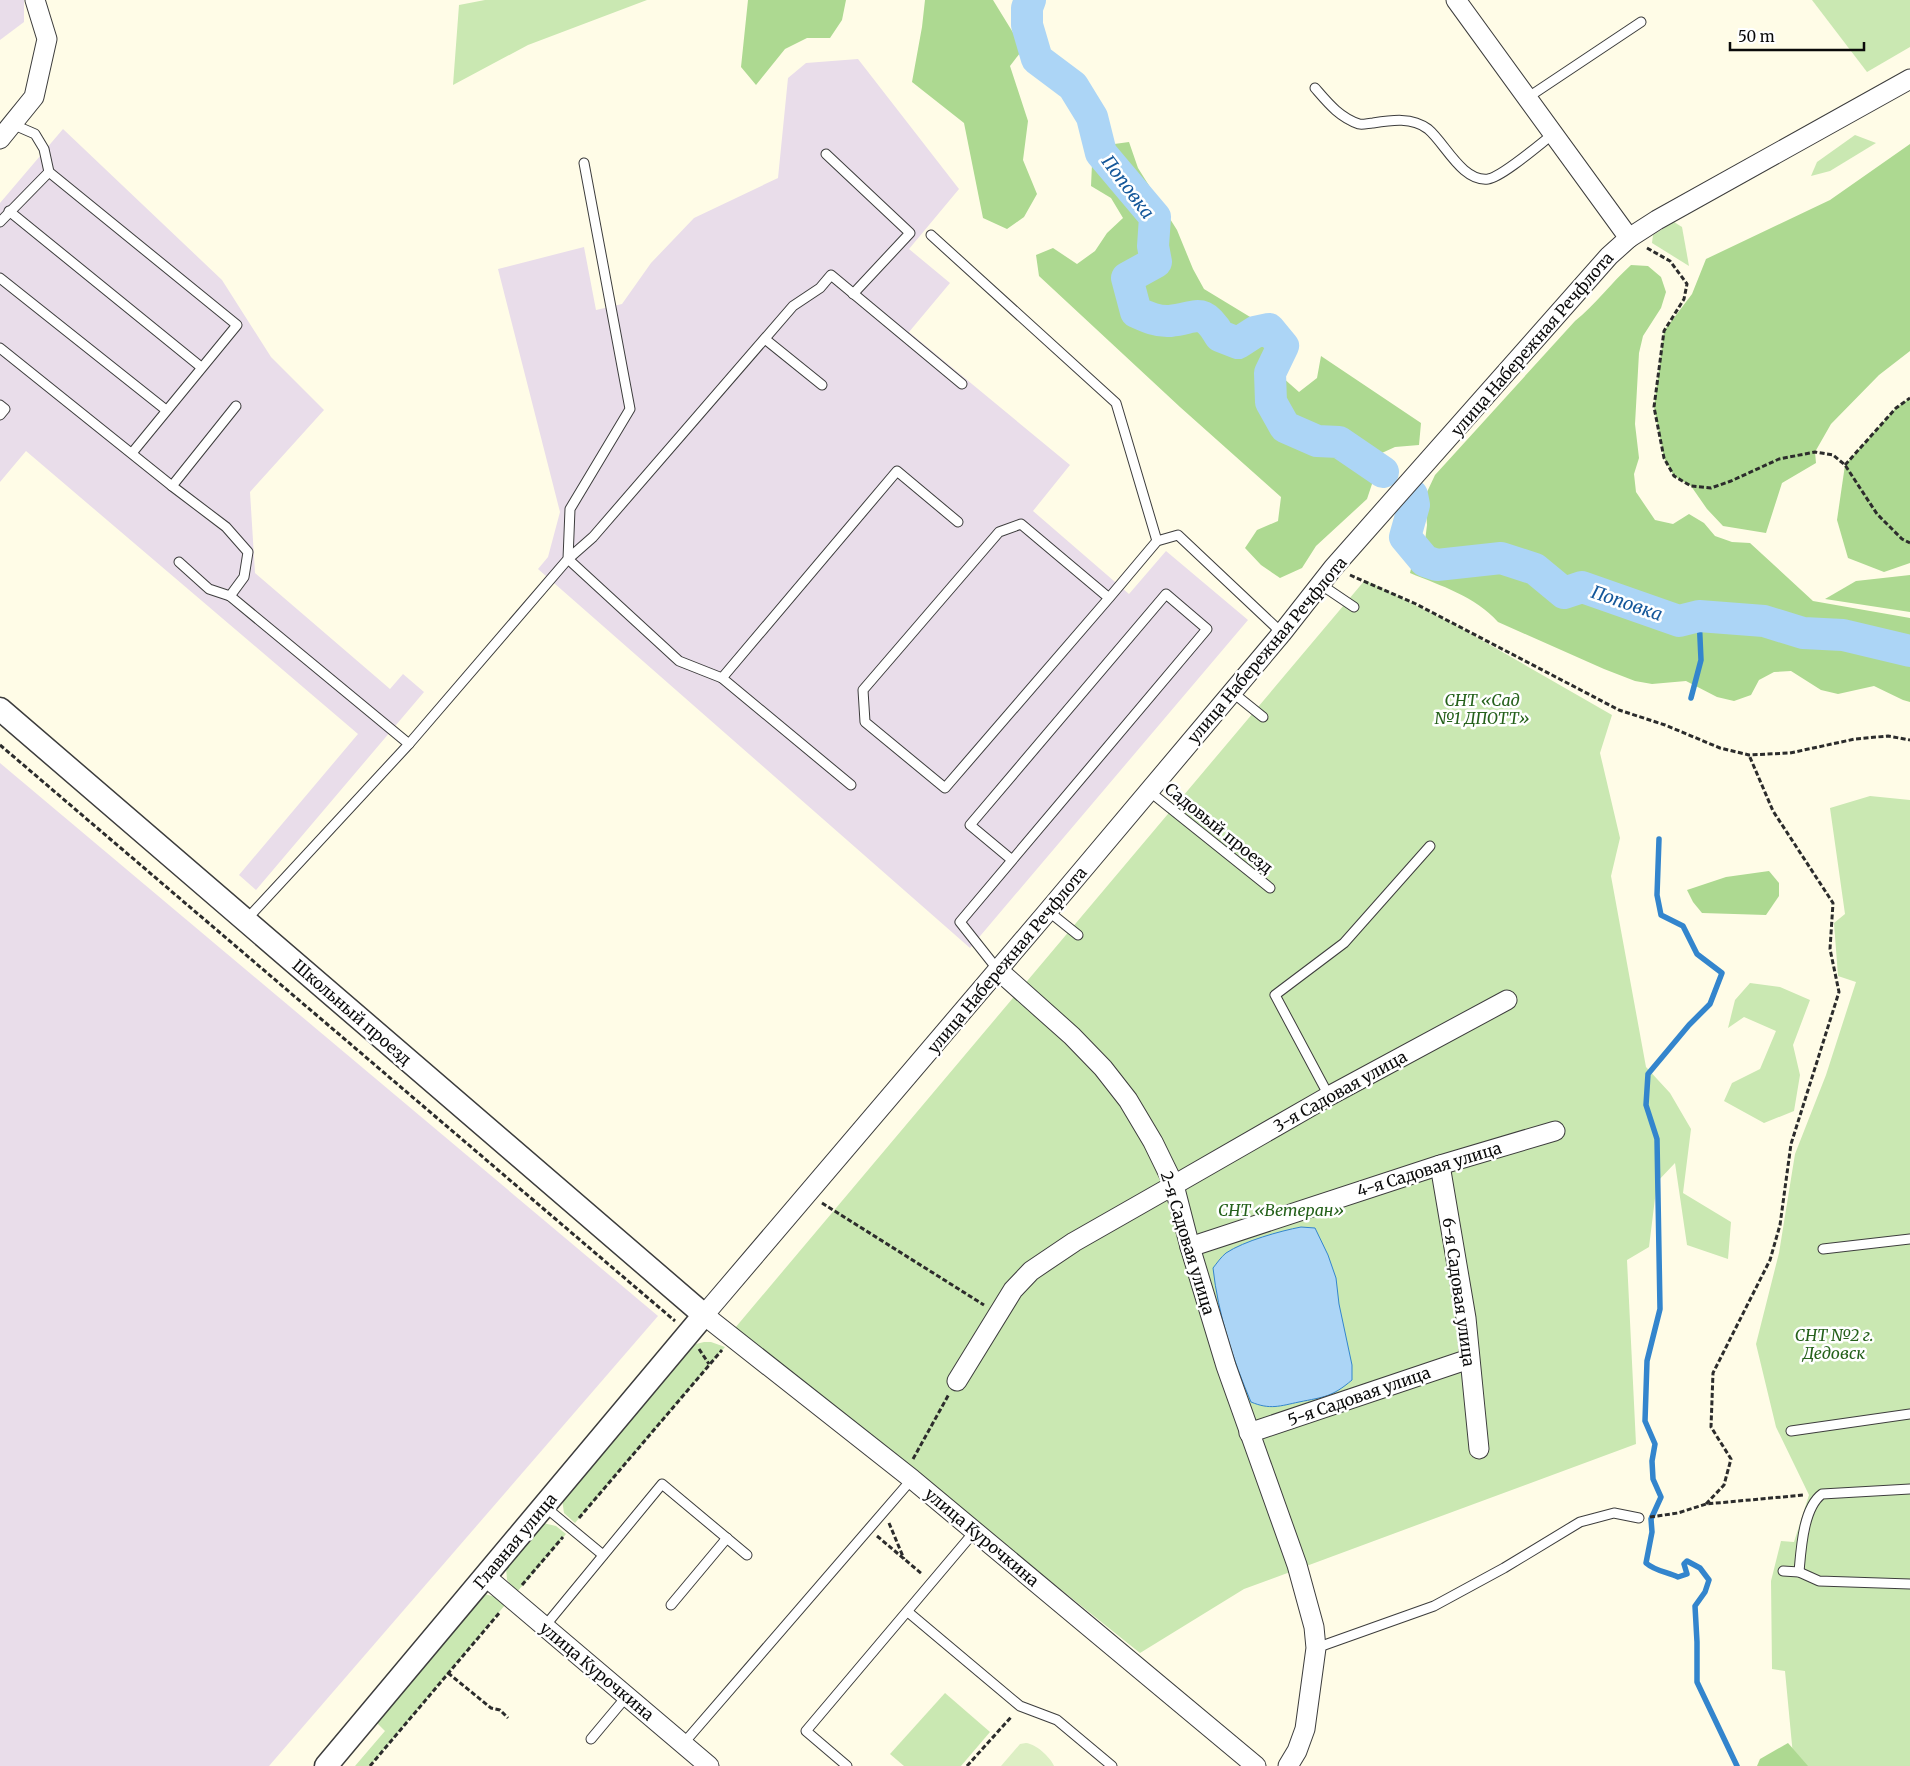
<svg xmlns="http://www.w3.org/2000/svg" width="1910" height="1766" font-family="Merriweather,serif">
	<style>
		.industrial { fill: #e9ddea }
		.green { fill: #cae8b2 }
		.forest { fill: #add991 }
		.pitch { fill: #ddefc4 }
		.water { fill: #acd5f6; stroke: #3385cd }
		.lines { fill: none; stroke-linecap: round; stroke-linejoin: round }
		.stream { stroke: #3385cd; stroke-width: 5.5 }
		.river { stroke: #acd5f6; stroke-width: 32 }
		.service-casing { stroke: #3d3d3d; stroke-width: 11 }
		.minor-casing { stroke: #3d3d3d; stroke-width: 21 }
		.tertiary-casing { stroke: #3d3d3d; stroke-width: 25 }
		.path { stroke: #2c2c2c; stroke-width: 3; stroke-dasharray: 5 2.5; stroke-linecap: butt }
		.service { stroke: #fff; stroke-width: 9 }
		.minor { stroke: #fff; stroke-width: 19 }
		.tertiary { stroke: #fff; stroke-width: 22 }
		.labels { text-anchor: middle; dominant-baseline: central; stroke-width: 5; stroke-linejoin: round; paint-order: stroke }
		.street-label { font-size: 16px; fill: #0a0a0a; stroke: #fff }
		.park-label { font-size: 16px; font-style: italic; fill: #25611b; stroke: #fff }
		.water-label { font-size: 18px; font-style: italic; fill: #14579a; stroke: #fff }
	</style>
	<rect width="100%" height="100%" fill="#fffce7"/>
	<g class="industrial">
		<path d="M0,0H24V22L0,40Z"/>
		<path d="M858,59L959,189L909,249L950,283L909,332L1070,465L1033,511L1129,594L1166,551L1248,620L970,948L538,569L548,557L560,512L498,269L584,247L596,310L622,304L651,263L694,218L778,178L788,78L806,63Z"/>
		<path d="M63,129L222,280L271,357L324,410L250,492L255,573L390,689L403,674L424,692L256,890L239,875L358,734L26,451L0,482V203Z"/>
		<path d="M0,763L658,1316L269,1766H0Z"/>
	</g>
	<g class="green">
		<path d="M485,0H647L528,45L453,85L459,5Z"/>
		<path d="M1812,0H1910V47L1867,72Z"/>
		<path d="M1855,135L1876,143L1830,171L1811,176L1817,162Z"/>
		<path d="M1674,222L1682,227L1689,266L1652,243L1653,235Z"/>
		<path d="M1365,580L1457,626L1612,715L1600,753L1620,838L1611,876L1646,1067L1670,1093L1691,1129L1683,1193L1731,1222L1728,1259L1687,1245L1675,1163L1657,1182L1649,1247L1627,1260L1636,1444L1244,1589L1140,1653L735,1328Z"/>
		<path d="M1870,796L1910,800V1766H1794L1785,1671L1772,1669L1771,1581L1781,1541L1794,1542L1809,1495L1776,1427L1756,1344L1779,1253L1795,1154L1826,1075L1856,982L1838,976L1834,923L1845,914L1830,808Z"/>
		<path d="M1750,983L1780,987L1810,1000L1793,1045L1800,1075L1794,1111L1764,1123L1724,1101L1732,1083L1760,1069L1776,1031L1744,1017L1728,1028L1735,1000Z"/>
		<path d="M704,1342H711L725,1347L575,1523L564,1513L562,1499L686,1352L696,1344Z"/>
		<path d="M543,1523L556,1526L566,1534L517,1592L507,1580L506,1567Z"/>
		<path d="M485,1594L495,1597L505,1605L370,1766H355L385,1731L375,1721L477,1599Z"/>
		<path d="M945,1693L990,1732L961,1766H904L890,1754Z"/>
	</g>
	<g class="forest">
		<path d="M748,0H846L842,20L830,38H807L785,49L756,85L741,67Z"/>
		<path d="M925,0H993L1023,49L1010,66L1028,121L1023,160L1037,194L1024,217L1007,229L983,218L964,123L912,82L922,27Z"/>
		<path d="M1129,142L1138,168L1177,230L1193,269L1204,289L1265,326L1278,355L1282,377L1299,392L1317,378L1321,356L1421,423L1419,445L1395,447L1373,457L1374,478L1367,499L1316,546L1302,568L1280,578L1261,565L1245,548L1257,530L1278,521L1281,497L1180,407L1039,276L1036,255L1053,248L1077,264L1095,251L1107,233L1123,218L1111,198L1091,186L1092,164L1107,145Z"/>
		<path d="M1910,144V351L1879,375L1831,424L1815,452L1816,463L1782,483L1766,533L1723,526L1707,509L1691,486L1674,476L1664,458L1654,407L1664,331L1692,294L1706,259L1830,200Z"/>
		<path d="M1631,265L1648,266L1661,277L1666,292L1661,308L1643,336L1639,353L1635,424L1639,458L1634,474L1636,492L1655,520L1673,524L1689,514L1704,523L1715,536L1732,542L1750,543L1813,601L1910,618V702L1903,700L1874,686L1838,694L1821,690L1791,671L1774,672L1759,680L1751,695L1734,701L1717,697L1686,681L1652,684L1635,681L1604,669L1498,622C1475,596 1441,586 1410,573L1414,556L1425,541L1427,525L1426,509L1427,492L1435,475L1575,321C1595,305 1611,283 1631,265Z"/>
		<path d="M1910,398V563L1884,572L1848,558L1837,520L1845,465L1896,408Z"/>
		<path d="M1910,575V612L1825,599L1856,581Z"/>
		<path d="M1769,871L1779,883V896L1766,915L1702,913L1693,902L1687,890L1726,877Z"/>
		<path d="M1788,1743L1808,1766H1757L1760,1759Z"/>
	</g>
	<path class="pitch" d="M1026,1743C1036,1744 1050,1757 1054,1766H1001L1020,1744Z"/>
	<path class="water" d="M1301,1227L1315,1228L1328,1255L1336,1278L1339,1304L1352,1365V1380C1332,1397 1324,1397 1299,1402C1280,1406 1270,1410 1251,1402C1233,1360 1218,1314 1213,1268C1217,1263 1221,1257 1226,1253C1244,1241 1280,1231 1301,1227Z"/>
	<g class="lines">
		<g class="stream">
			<path d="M1691,698L1701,660L1699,616"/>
			<path d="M1659,839L1657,895L1661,915L1683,926L1697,954L1722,973L1710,1004L1689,1025L1648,1074L1646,1105L1657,1139L1660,1309L1647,1361L1645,1421L1655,1444L1652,1461L1653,1479L1661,1497L1651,1519L1652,1532L1646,1563C1655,1571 1667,1572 1678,1577L1687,1574L1684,1564L1687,1561L1700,1568L1709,1580L1705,1592L1695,1606L1697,1642V1682L1737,1766"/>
		</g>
		<g class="river">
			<path d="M1030,0L1027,8V25L1037,59L1073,86L1092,117L1101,153L1155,217L1153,246L1156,262L1127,278L1136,312C1147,317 1158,322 1170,321C1198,318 1202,306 1220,336L1238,343L1255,332L1269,329L1283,346L1270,373L1271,402L1285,427L1317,441L1339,442L1383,472"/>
			<path d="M1412,495L1414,505L1405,537L1425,561L1437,565L1501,558L1535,569L1564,593L1582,587L1679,621L1699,616L1764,621L1803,633L1843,635L1910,651"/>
		</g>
		<defs>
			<g id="service">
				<path d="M1315,88C1328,103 1339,117 1359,124C1363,125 1369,123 1373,123C1392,120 1412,117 1428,129C1445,143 1462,182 1488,179C1502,177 1540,144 1553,134"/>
				<path d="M1527,98L1641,22"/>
				<path d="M12,124L35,134L44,149L49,172L237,325L132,453"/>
				<path d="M826,154L910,233L853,294"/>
				<path d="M9,211L201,367"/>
				<path d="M0,222L49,172"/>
				<path d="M931,235L1116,403L1157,541"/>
				<path d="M0,278L166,410"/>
				<path d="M765,339L822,385"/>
				<path d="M0,348L172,486L226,527L248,552L244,577L230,596L209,589L179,562"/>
				<path d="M0,405L5,409L0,415"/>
				<path d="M172,486L236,406"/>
				<path d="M1320,584L1354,607"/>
				<path d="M230,596L409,744L568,559L570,509L630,409L584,163"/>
				<path d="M1109,598L945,788L865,722L863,690L999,532L1021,524L1109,598L1157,541L1178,535L1282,633"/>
				<path d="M722,678L897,471L958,522"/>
				<path d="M1232,692L1263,717"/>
				<path d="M851,785L722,678L679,661L568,559L593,537L793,306L820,288L831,275L962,384"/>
				<path d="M1149,791L1270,888"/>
				<path d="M1048,911L1078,935"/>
				<path d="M246,920L409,744"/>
				<path d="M998,970L960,922L1207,629L1166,594L970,825L1012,860"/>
				<path d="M1329,1096L1275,995L1344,943L1430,846"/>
				<path d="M1823,1249L1910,1239"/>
				<path d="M1791,1431L1910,1414"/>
				<path d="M544,1506L603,1555"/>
				<path d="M1783,1571L1799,1572L1819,1581L1910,1584"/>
				<path d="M1799,1572C1801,1550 1803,1508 1822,1494L1910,1489"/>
				<path d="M671,1605L727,1538"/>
				<path d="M908,1612L1020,1706L1057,1720L1112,1766"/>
				<path d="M545,1626L662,1484L747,1555"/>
				<path d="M1316,1648L1434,1606L1504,1568L1580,1522L1614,1513L1639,1518"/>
				<path d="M591,1739L627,1696"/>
				<path d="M683,1744L912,1479"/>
				<path d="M847,1766L806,1731L975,1531"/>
			</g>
			<g id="minor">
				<path d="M1456,0L1629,238"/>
				<path d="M0,139L34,97L47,39L35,0"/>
				<path d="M998,970L1072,1036L1103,1068L1128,1100L1153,1142L1174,1185L1190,1247L1226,1366L1297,1565L1314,1627L1316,1648L1305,1729L1297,1751L1288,1766"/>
				<path d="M1440,1165L1466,1318L1479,1449"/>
				<path d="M1190,1247L1440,1165L1555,1131"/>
				<path d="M957,1381L1013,1290L1031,1271L1074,1242L1174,1185L1329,1096L1507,1000"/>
				<path d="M1249,1433L1469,1359"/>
				<path d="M485,1576L709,1766"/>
				<path d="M1256,1766L912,1479L704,1315L1048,911L1282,633L1333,568L1609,256L1629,238L1657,220L1910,79"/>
			</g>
			<path id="tertiary" d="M0,709L704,1315L326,1766"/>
		</defs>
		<use href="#service" class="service-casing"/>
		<use href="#minor" class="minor-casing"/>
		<use href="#tertiary" class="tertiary-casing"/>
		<g class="path">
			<path d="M1647,248L1670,261L1687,284L1684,299L1664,331L1654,407L1664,458L1674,476L1691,486L1711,488L1731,481L1779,459L1815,452L1833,455L1845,465L1877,514L1902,539L1910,543"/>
			<path d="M1845,465L1896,408L1910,398"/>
			<path d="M1350,575L1416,604L1619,710L1665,725L1720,748L1749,755L1790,753L1855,739L1888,736L1910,740"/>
			<path d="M0,745L675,1321"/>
			<path d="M822,1203L984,1305"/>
			<path d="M699,1349L709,1364"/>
			<path d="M913,1459L949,1394"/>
			<path d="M1706,1504L1724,1485L1731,1459L1711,1427L1713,1373L1770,1260L1780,1225L1791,1144L1839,992L1830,949L1833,903L1773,811L1749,755"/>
			<path d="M1650,1517L1678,1513L1706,1504L1804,1495"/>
			<path d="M579,1518L722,1350"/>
			<path d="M889,1523L904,1559"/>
			<path d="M877,1536L922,1574"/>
			<path d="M522,1585L563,1537"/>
			<path d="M448,1673L491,1708L500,1710L508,1718"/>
			<path d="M370,1766L500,1612"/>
			<path d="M967,1766L1012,1716"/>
		</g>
		<use href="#service" class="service"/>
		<use href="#minor" class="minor"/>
		<use href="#tertiary" class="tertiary"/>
	</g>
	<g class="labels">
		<g class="street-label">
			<text transform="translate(1532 344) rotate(-49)">улица Набережная Речфлота</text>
			<text transform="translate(1267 650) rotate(-50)">улица Набережная Речфлота</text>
			<text transform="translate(1219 828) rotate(39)">Садовый проезд</text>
			<text transform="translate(1007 960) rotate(-50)">улица Набережная Речфлота</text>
			<text transform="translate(352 1012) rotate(41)">Школьный проезд</text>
			<text transform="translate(1340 1091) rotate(-29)">3-я Садовая улица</text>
			<text transform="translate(1429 1169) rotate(-17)">4-я Садовая улица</text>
			<text transform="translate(1188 1243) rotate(73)">2-я Садовая улица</text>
			<text transform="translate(1459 1292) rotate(82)">6-я Садовая улица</text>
			<text transform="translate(1359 1396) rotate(-19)">5-я Садовая улица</text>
			<text transform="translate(982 1537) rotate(40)">улица Курочкина</text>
			<text transform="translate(515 1541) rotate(-50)">Главная улица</text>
			<text transform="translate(597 1671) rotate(40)">улица Курочкина</text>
		</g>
		<g class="park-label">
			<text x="1482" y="700">СНТ «Сад<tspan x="1482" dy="18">№1 ДПОТТ»</tspan></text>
			<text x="1281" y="1210">СНТ «Ветеран»</text>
			<text x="1834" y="1335">СНТ №2 г.<tspan x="1834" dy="18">Дедовск</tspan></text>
		</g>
		<g class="water-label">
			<text transform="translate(1128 187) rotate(53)">Поповка</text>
			<text transform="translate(1627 603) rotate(19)">Поповка</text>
		</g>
	</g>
	<path d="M1730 42v8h134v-8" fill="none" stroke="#0a0a0a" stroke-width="2.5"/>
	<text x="1738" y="42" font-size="15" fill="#0a0a0a" stroke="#ffffff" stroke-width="4" paint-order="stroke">50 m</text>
</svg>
